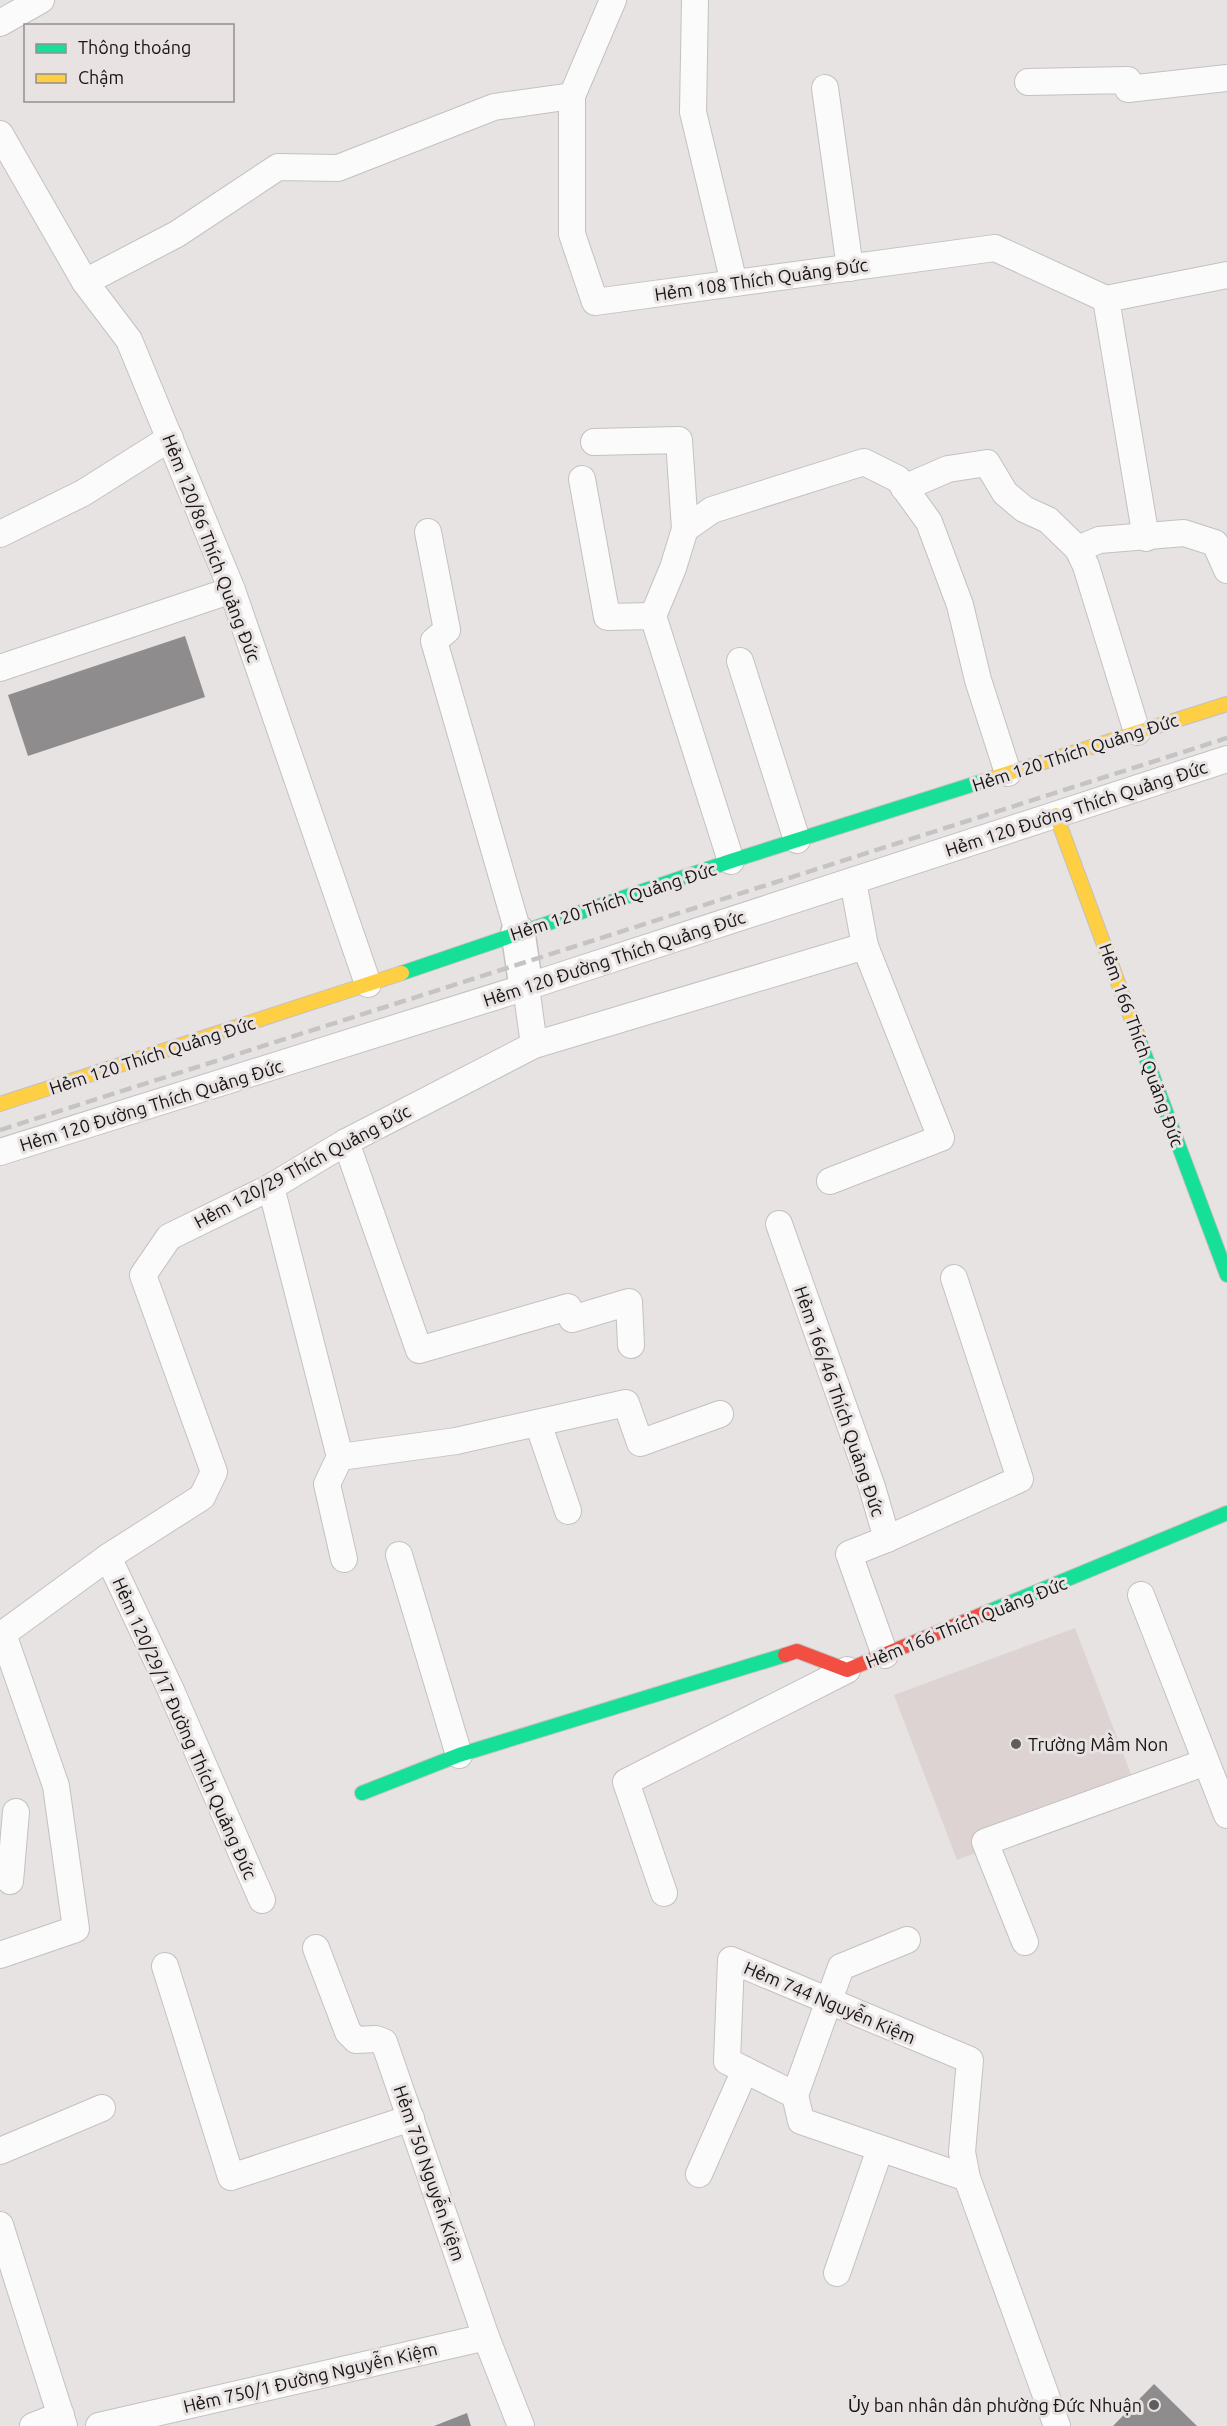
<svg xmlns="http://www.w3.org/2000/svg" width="1227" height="2426" font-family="Ubuntu,sans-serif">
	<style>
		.built { fill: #ddd3d2 }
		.building { fill: #8e8c8c }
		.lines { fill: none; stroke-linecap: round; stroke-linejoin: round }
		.lane-casing { stroke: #c4c1c1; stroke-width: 28 }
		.street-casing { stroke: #c4c1c1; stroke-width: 36 }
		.fast-casing { stroke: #c4c1c1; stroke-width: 16 }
		.slow-casing { stroke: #c4c1c1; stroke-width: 16 }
		.jam-casing { stroke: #c4c1c1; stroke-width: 16 }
		.lane { stroke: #fbfbfb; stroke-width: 26 }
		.street { stroke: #fbfbfb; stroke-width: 33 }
		.fast { stroke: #16e098; stroke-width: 14 }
		.slow { stroke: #ffcf43; stroke-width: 14 }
		.jam { stroke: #f24e42; stroke-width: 14 }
		.rail { stroke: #c5c4c4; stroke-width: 4.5; stroke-dasharray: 12 6; stroke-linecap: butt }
		.poi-dot { fill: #605d5d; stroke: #e8e2e2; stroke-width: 2 }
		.labels { text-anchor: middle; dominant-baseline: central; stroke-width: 6; stroke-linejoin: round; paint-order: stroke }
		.street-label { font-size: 18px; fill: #171515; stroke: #e8e2e2 }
		.poi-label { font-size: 18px; fill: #171515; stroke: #e8e2e2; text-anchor: start }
	</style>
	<rect width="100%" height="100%" fill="#e7e3e3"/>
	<path class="built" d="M1075,1628L1138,1792L957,1860L894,1695Z"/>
	<g class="building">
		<path d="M185,636L205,697L28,756L8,695Z"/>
		<path d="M1154,2384L1197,2426H1113Z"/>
		<path d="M467,2413L471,2426H434Z"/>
	</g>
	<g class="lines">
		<defs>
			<g id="lane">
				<path d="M613,0L572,96V234L595,302L995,248L1106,299L1227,275"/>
				<path d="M695,0L693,112L734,283"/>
				<path d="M0,23L41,0"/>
				<path d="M1028,82L1128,80V89L1227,78"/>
				<path d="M825,88L850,268"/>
				<path d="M0,134L85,282L129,340L232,590L368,984"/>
				<path d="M85,282L177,234L278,167L338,168L494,107L572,96"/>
				<path d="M1106,299L1146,538"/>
				<path d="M594,442L679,440L685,529"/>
				<path d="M582,479L607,617L653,616L731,861"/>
				<path d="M904,488L948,469L987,463L1005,493L1024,509L1048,520L1078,549L1086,566L1137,732"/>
				<path d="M428,532L447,630L434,641L518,932"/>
				<path d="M0,534L83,493L170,438"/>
				<path d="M1078,549L1099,540L1184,533L1215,543L1227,570"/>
				<path d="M653,616L673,568L685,529L712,510L864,462L898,479L929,522L960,605L978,680L1008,773"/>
				<path d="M740,661L797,840"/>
				<path d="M0,668L232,590"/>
				<path d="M534,1045L865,946"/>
				<path d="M346,1142L419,1350L568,1307L572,1319L629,1302L631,1345"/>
				<path d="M0,1152L526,987L1227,759"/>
				<path d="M830,1181L941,1138L865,946L853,881"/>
				<path d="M271,1187L340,1457"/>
				<path d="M779,1224L872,1487L887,1539L849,1554L885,1655"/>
				<path d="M538,1423L568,1511"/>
				<path d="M887,1539L1020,1479L954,1278"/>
				<path d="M399,1555L459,1755"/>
				<path d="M108,1557L170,1688L262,1900"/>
				<path d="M344,1559L327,1484L340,1457L456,1441L626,1403L640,1443L720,1414"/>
				<path d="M1141,1595L1227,1815"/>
				<path d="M0,1636L108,1557L202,1497L214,1472L143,1275L169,1237L271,1187L346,1142L534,1045L526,987"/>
				<path d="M10,1881L16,1812"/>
				<path d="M664,1893L626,1782L847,1670"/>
				<path d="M1025,1942L985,1842L1206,1762"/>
				<path d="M316,1948L348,2032L356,2040L376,2039L384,2042L486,2337L521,2426"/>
				<path d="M0,1955L76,1929L56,1786L3,1634"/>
				<path d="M165,1966L231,2177L411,2118"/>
				<path d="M795,2095L841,1967L907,1940"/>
				<path d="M0,2151L102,2108"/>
				<path d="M699,2174L745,2070"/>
				<path d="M967,2178L801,2121L795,2095L727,2061L731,1960L970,2060L962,2152L967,2178L1057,2426"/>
				<path d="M0,2225L64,2426"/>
				<path d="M837,2273L880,2149"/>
				<path d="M33,2426L61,2415"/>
				<path d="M99,2426L486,2337"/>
			</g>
			<path id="street" d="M518,932L526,987"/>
			<g id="fast">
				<path d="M402,973L731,861L990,779"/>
				<path d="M1137,1034L1227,1275"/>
				<path d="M983,1614L1227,1513"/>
				<path d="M362,1793L459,1755L785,1655"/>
			</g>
			<g id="slow">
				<path d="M990,779L1227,704"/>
				<path d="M1056,815L1137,1034"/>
				<path d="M0,1104L402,973"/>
			</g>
			<path id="jam" d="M785,1655L797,1651L847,1670L983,1614"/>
		</defs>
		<use href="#lane" class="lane-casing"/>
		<use href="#street" class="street-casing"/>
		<use href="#fast" class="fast-casing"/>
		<use href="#slow" class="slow-casing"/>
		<use href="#jam" class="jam-casing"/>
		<use href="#lane" class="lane"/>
		<use href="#street" class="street"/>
		<use href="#fast" class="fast"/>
		<use href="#slow" class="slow"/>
		<use href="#jam" class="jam"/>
		<path class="rail" d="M0,1130L1227,738"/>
	</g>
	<g class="poi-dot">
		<circle cx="1016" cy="1744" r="6"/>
		<circle cx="1154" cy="2405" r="6"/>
	</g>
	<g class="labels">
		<g class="street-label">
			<text transform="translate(761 279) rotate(-8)">Hẻm 108 Thích Quảng Đức</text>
			<text transform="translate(212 548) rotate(69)">Hẻm 120/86 Thích Quảng Đức</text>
			<text transform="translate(1075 752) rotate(-18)">Hẻm 120 Thích Quảng Đức</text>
			<text transform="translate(1076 808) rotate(-18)">Hẻm 120 Đường Thích Quảng Đức</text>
			<text transform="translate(613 901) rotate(-18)">Hẻm 120 Thích Quảng Đức</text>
			<text transform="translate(614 958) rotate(-18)">Hẻm 120 Đường Thích Quảng Đức</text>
			<text transform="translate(1142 1045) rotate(70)">Hẻm 166 Thích Quảng Đức</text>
			<text transform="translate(152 1055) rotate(-18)">Hẻm 120 Thích Quảng Đức</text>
			<text transform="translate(151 1105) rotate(-17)">Hẻm 120 Đường Thích Quảng Đức</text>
			<text transform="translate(302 1166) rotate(-28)">Hẻm 120/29 Thích Quảng Đức</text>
			<text transform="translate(840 1401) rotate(71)">Hẻm 166/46 Thích Quảng Đức</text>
			<text transform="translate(966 1622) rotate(-22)">Hẻm 166 Thích Quảng Đức</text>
			<text transform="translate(185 1728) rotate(66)">Hẻm 120/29/17 Đường Thích Quảng Đức</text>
			<text transform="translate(830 2002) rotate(23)">Hẻm 744 Nguyễn Kiệm</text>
			<text transform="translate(430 2173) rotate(71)">Hẻm 750 Nguyễn Kiệm</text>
			<text transform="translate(310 2377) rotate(-13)">Hẻm 750/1 Đường Nguyễn Kiệm</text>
		</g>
		<g class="poi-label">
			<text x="1028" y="1744">Trường Mầm Non</text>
			<text x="1142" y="2405" text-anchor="end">Ủy ban nhân dân phường Đức Nhuận</text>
		</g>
	</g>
	<rect x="24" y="24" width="210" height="78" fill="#e8e2e2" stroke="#949090" stroke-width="1.5"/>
	<rect x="36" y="44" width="30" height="9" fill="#16e098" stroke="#949090" stroke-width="1.5"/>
	<text x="78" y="54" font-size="18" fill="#171515">Thông thoáng</text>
	<rect x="36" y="74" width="30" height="9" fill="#ffcf43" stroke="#949090" stroke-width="1.5"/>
	<text x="78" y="84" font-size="18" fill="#171515">Chậm</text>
</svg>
